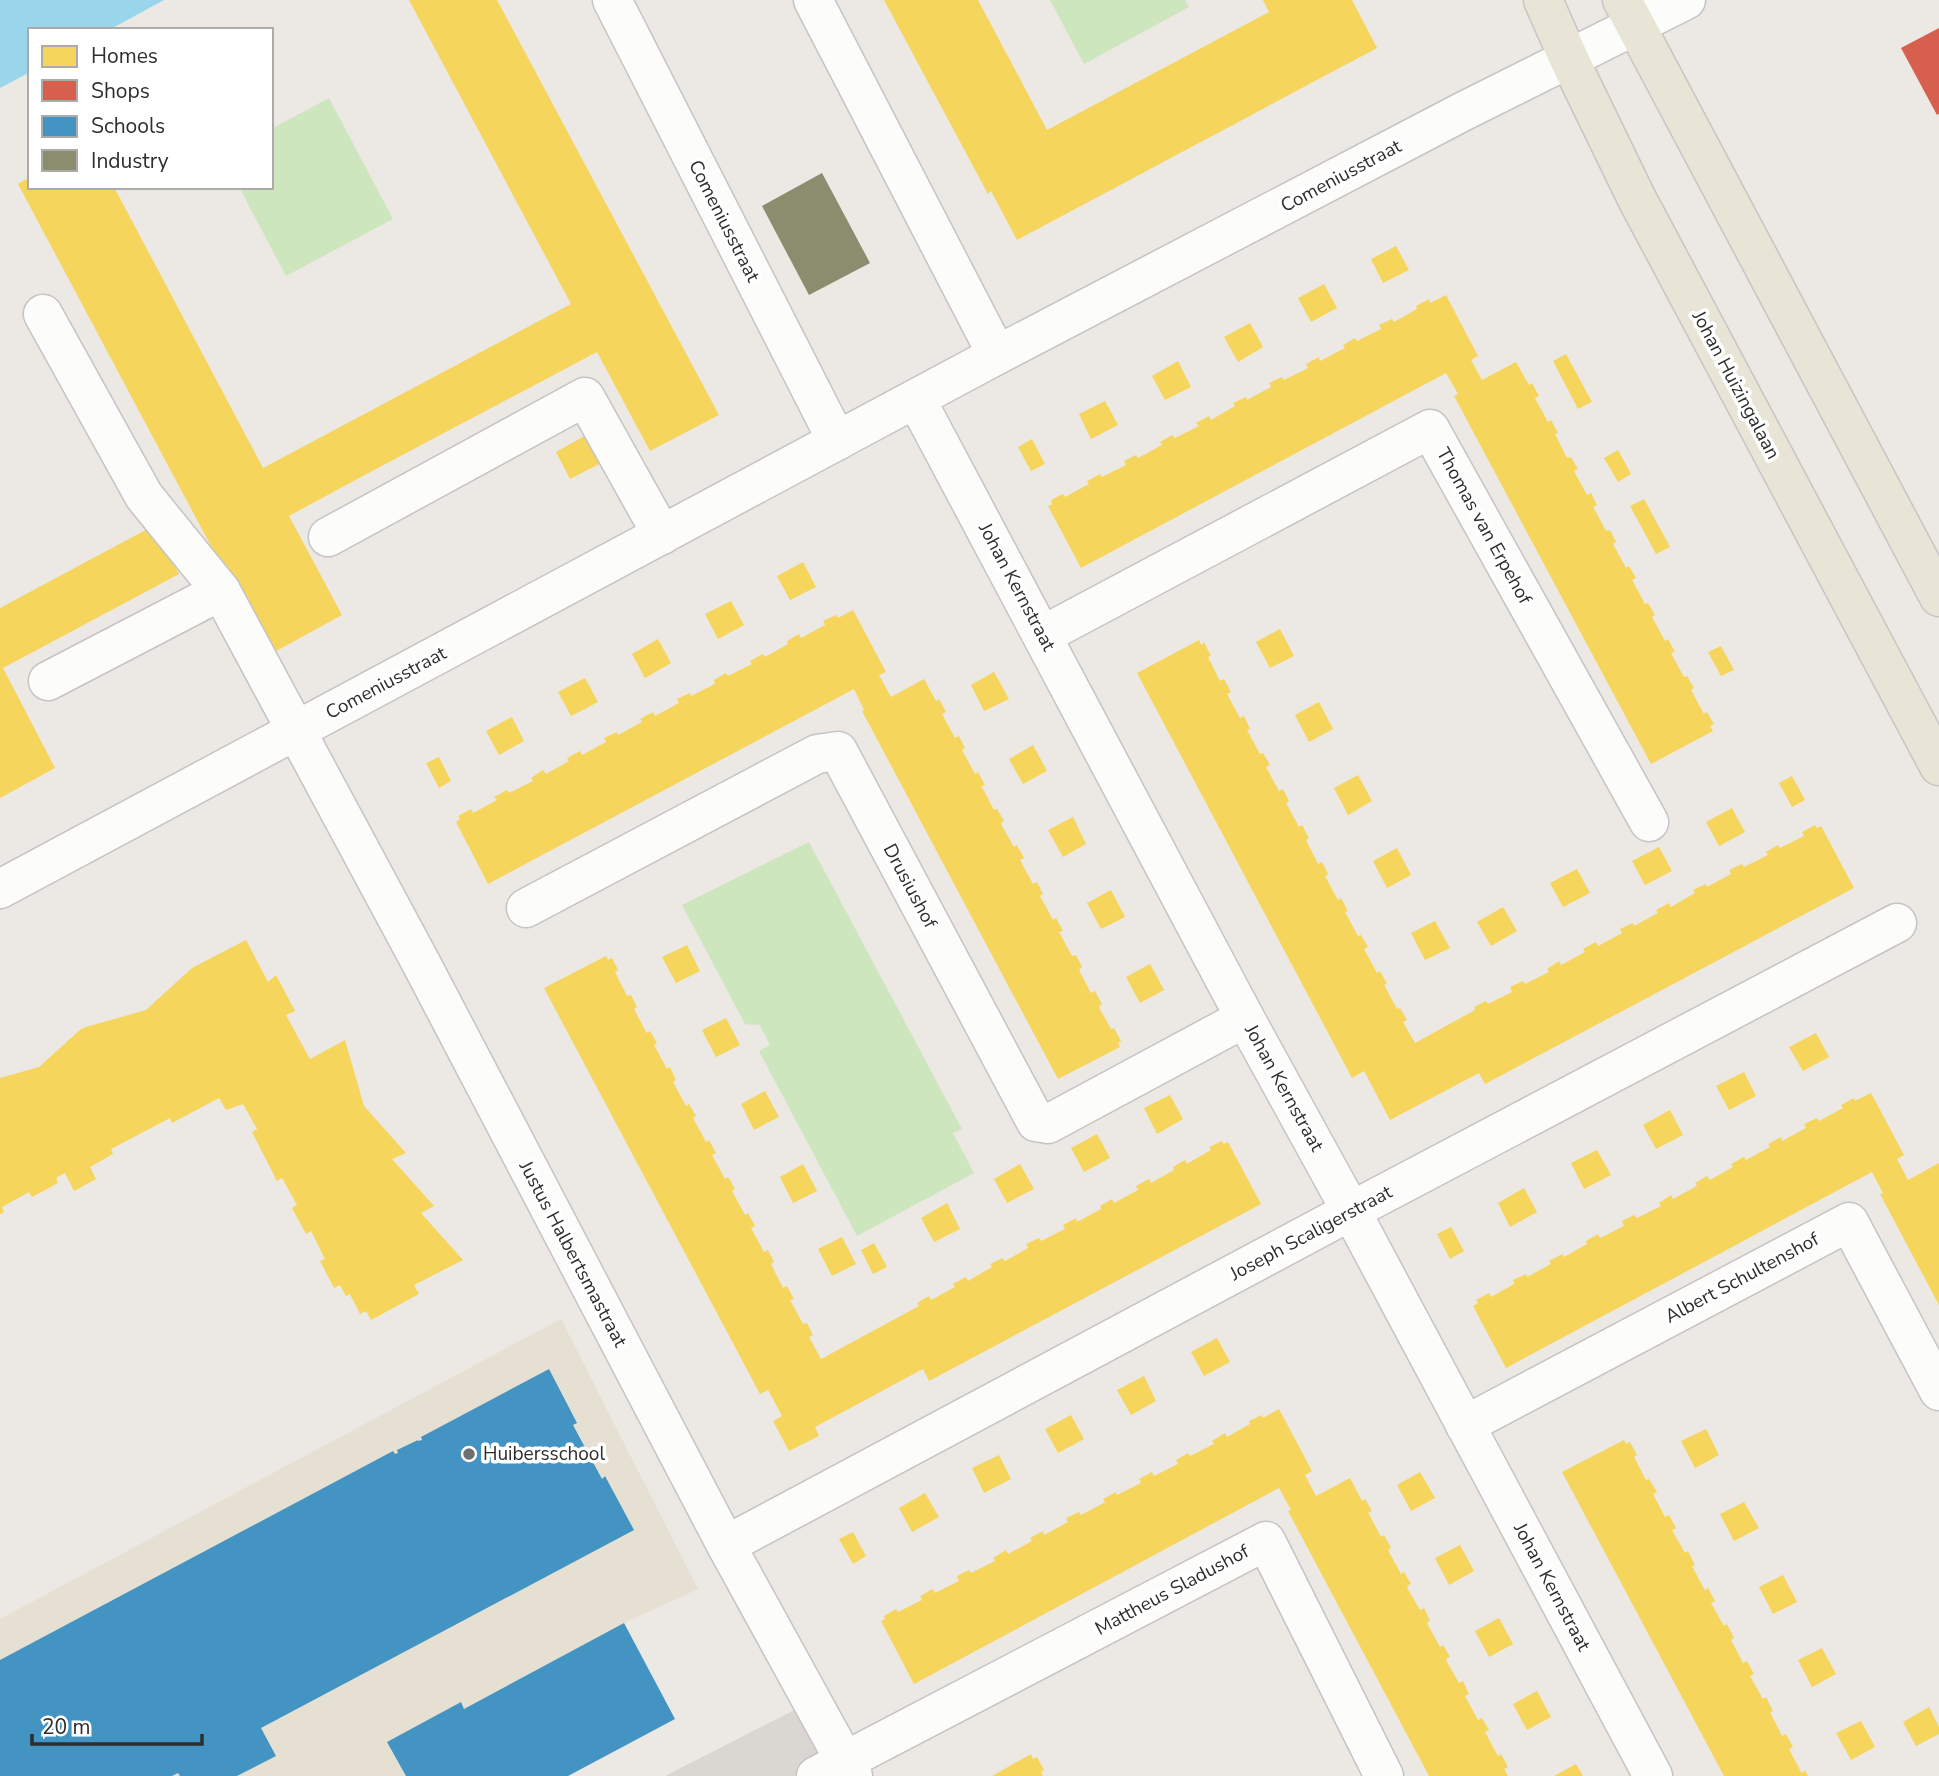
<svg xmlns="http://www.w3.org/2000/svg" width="1939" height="1776" font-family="'Nunito Sans',sans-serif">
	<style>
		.education { fill: #e6e0d3 }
		.green { fill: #cee6be }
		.plaza { fill: #dad6d2 }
		.water { fill: #99d6ec }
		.homes { fill: #f6d55c }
		.shops { fill: #d6604d }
		.schools { fill: #4393c3 }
		.industry { fill: #8c8c6e }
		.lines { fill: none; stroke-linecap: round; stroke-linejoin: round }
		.minor-casing { stroke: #c5c4c5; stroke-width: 41 }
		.major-casing { stroke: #c6c5c4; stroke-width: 41 }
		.minor { stroke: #fcfcfb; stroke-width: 38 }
		.major { stroke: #e8e4d6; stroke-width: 38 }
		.poi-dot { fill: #706f6e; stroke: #fff; stroke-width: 2.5 }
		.labels { text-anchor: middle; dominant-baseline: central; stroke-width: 7; stroke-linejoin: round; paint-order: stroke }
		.street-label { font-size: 19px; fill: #2e2e2e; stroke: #fff }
		.poi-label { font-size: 19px; fill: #2e2e2e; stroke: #fff; text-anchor: start }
	</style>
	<rect width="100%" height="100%" fill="#ece8e4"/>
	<path class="education" d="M561,1319L698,1589L624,1623L464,1709L461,1703L388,1742L406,1776H0V1619Z"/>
	<g class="green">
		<path d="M1050,0H1185L1189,7L1084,64Z"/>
		<path d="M329,98L393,219L286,276L239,187H271V129Z"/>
		<path d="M809,842L962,1129L953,1133L974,1173L857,1236L759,1051L770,1045L759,1024L755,1025L745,1024L682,905Z"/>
	</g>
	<path class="plaza" d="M812,1701L853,1776H665Z"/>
	<path class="water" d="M0,0H164L109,30H30V72L0,88Z"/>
	<g class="homes">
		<path d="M409,0H497L719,415L650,451L597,352L361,477L289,516L342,615L269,655L18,184L30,177V187H114L263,468L571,304Z"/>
		<path d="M884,0H978L1047,130L1269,12L1263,0H1352L1377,48L1017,240L991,191L988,194Z"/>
		<path d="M1396,246L1409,270L1383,283L1371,259Z"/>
		<path d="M1324,284L1337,308L1311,322L1298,298Z"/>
		<path d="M1446,295L1478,356L1471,360L1482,380L1516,362L1529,385L1532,383L1539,396L1535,398L1536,400L1548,422L1551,420L1558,433L1555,434L1567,458L1571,457L1578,469L1574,471L1575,473L1587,495L1591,493L1597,505L1593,507L1595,510L1606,531L1610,530L1616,542L1613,544L1626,568L1629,566L1636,578L1632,580L1645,604L1648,603L1655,615L1652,617L1665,641L1668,639L1675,652L1671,653L1673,657L1684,677L1687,676L1694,688L1691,690L1704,714L1707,712L1714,724L1710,726L1713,731L1651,764L1454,396L1458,394L1446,373L1081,568L1048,506L1052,504L1051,500L1063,494L1065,497L1089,484L1087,481L1100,474L1102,477L1126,465L1124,461L1136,455L1138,458L1162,445L1160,442L1172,435L1175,438L1199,426L1196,423L1209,416L1211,420L1235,406L1233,403L1246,397L1247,400L1271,387L1269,383L1282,377L1284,380L1308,368L1306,364L1319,357L1320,361L1345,348L1343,345L1355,338L1357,341L1381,329L1379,325L1392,319L1394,322L1417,309L1416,306L1429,299L1430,303Z"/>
		<path d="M1250,323L1263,347L1238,362L1224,337Z"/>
		<path d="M1566,354L1592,402L1578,409L1553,361Z"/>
		<path d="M1178,361L1191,387L1165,400L1152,376Z"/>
		<path d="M1105,401L1118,425L1091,439L1079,414Z"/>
		<path d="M588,434L603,462L570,479L556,452Z"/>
		<path d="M1032,439L1045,464L1031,471L1018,447Z"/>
		<path d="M1618,450L1631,474L1618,482L1604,458Z"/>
		<path d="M1644,499L1670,547L1656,554L1630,506Z"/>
		<path d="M153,526L179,574L3,668L55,768L0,798V608Z"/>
		<path d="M803,562L816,587L790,600L777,576Z"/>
		<path d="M731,601L744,625L718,639L705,614Z"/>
		<path d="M853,610L886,672L879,675L891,697L924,679L936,701L939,699L946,712L942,714L955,738L959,736L965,748L962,750L975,774L978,772L985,785L981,786L983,789L994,810L997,809L1004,821L1001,823L1002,826L1014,847L1017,845L1024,858L1020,860L1033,884L1037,882L1043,894L1040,896L1053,920L1056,918L1063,931L1059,932L1072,956L1076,955L1082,967L1079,970L1091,993L1095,991L1102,1004L1099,1006L1100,1009L1111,1029L1114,1028L1121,1041L1118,1043L1120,1047L1058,1079L862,711L864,710L854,689L488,884L456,822L460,819L458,816L471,809L473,813L497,800L494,797L507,790L509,793L533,781L531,778L543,770L546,774L569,761L567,758L580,751L582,755L606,742L604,738L617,732L618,735L642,722L640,719L653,712L655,716L679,703L677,699L690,693L691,696L715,684L714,680L726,673L728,676L752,664L750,661L763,654L765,657L788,644L787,641L799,634L801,638L825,625L823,621L836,615L838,618Z"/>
		<path d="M1280,629L1294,656L1270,668L1256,642Z"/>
		<path d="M658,639L671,663L645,678L632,654Z"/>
		<path d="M1199,640L1201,645L1204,642L1211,656L1208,657L1220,681L1224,679L1231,692L1227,694L1240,718L1244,716L1250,729L1247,730L1260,754L1263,753L1270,765L1266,767L1279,791L1283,789L1289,801L1286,803L1299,827L1302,825L1309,838L1306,840L1318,864L1322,862L1328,874L1325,876L1338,900L1341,898L1348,911L1345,912L1358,936L1361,935L1368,947L1364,949L1377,973L1380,971L1387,984L1384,985L1397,1009L1400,1008L1407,1020L1403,1022L1415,1043L1475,1010L1474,1007L1486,1001L1488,1004L1512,992L1510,987L1523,981L1525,984L1549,972L1547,969L1559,961L1561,965L1585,952L1583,949L1596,942L1598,946L1600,945L1622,933L1620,929L1633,923L1634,926L1658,913L1656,910L1669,903L1671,907L1695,893L1693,890L1706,884L1707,887L1731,874L1729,870L1742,864L1744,867L1768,855L1766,852L1778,845L1780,848L1804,836L1802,832L1815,825L1817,828L1821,826L1854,888L1485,1084L1479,1073L1390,1120L1364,1071L1352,1078L1137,673Z"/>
		<path d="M1721,646L1734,670L1721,676L1708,652Z"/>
		<path d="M994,672L1009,699L984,711L971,685Z"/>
		<path d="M585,678L598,702L571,716L558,692Z"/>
		<path d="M1319,702L1333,729L1309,742L1295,715Z"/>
		<path d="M512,717L524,741L499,755L486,731Z"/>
		<path d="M1033,745L1047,771L1023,784L1009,759Z"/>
		<path d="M439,757L451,781L439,788L426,763Z"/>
		<path d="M1358,775L1372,801L1348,815L1334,788Z"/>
		<path d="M1792,776L1805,800L1792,807L1779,783Z"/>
		<path d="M1732,808L1745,832L1719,846L1706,822Z"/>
		<path d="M1073,817L1086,844L1063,857L1048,830Z"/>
		<path d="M1659,847L1672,871L1645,885L1632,861Z"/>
		<path d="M1397,848L1411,875L1387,888L1373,861Z"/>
		<path d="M1577,869L1590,893L1563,907L1550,883Z"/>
		<path d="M1111,890L1125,917L1101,929L1087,903Z"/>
		<path d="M1503,907L1517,931L1491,946L1477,922Z"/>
		<path d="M1435,921L1450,948L1425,960L1411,933Z"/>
		<path d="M246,940L268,982L276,975L295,1011L286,1015L310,1059L345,1040L364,1106L406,1153L392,1159L434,1206L421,1213L463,1260L414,1285L419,1294L371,1320L366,1311L360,1314L350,1294L346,1296L340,1285L334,1288L320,1261L325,1259L311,1231L306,1234L292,1208L297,1205L282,1178L277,1181L252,1132L257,1129L243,1104L226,1110L219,1098L172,1123L170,1118L111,1149L113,1154L90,1167L96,1179L74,1191L65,1173L56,1178L58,1183L32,1197L29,1192L2,1207L4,1212L0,1214V1078L39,1067L81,1029L86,1027L146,1010L192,968Z"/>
		<path d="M687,945L700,971L676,983L662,957Z"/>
		<path d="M606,956L608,960L612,958L618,970L615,972L627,996L631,995L637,1007L634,1009L645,1030L647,1033L650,1031L657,1043L654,1045L667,1069L670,1067L676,1080L673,1082L686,1106L689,1104L696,1116L693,1118L706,1142L709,1140L716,1153L712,1155L725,1179L728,1177L735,1189L732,1191L745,1215L748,1213L755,1226L751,1228L764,1252L768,1250L774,1262L771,1264L783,1288L787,1286L794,1299L790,1300L803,1324L807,1323L813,1335L809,1337L821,1359L919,1306L917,1303L929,1296L931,1300L955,1287L953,1284L966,1277L968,1281L992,1267L990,1264L1003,1258L1004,1261L1007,1260L1028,1248L1026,1244L1039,1238L1041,1241L1065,1229L1063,1225L1076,1218L1077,1222L1101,1209L1100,1206L1112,1199L1114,1203L1138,1190L1136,1186L1149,1179L1151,1183L1174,1170L1173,1167L1185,1160L1187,1164L1190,1162L1211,1150L1209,1147L1222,1141L1224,1144L1228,1142L1261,1204L929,1381L923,1369L815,1427L819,1436L789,1451L773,1421L782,1416L768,1390L760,1394L544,988Z"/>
		<path d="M1150,964L1164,990L1140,1003L1126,977Z"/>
		<path d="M726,1018L740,1045L716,1057L702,1030Z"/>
		<path d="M1816,1033L1829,1057L1803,1071L1789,1047Z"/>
		<path d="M1744,1072L1756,1096L1729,1110L1716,1086Z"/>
		<path d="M765,1091L779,1117L754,1130L741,1104Z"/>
		<path d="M1871,1093L1904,1155L1897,1159L1908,1180L1939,1163V1305L1880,1194L1883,1193L1872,1172L1506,1368L1473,1306L1478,1303L1476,1300L1489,1293L1491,1297L1514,1284L1513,1280L1526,1274L1527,1277L1551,1264L1549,1261L1562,1254L1564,1257L1587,1244L1586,1241L1598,1234L1600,1238L1624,1226L1622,1221L1634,1215L1637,1218L1661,1206L1659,1203L1671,1195L1673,1199L1697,1186L1695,1183L1707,1176L1710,1180L1733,1167L1731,1164L1744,1157L1746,1160L1770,1147L1768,1144L1781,1137L1782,1141L1806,1128L1804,1124L1817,1118L1819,1121L1843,1108L1841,1105L1854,1098L1855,1101Z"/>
		<path d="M1170,1095L1183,1119L1157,1134L1144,1108Z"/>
		<path d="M1670,1110L1683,1135L1656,1149L1643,1125Z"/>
		<path d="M1097,1134L1110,1158L1084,1172L1071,1148Z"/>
		<path d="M1597,1150L1611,1175L1584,1189L1571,1163Z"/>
		<path d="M803,1164L817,1191L793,1203L780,1177Z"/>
		<path d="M1020,1164L1034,1189L1007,1203L994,1179Z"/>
		<path d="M1524,1188L1537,1212L1510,1227L1498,1203Z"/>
		<path d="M947,1203L960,1229L934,1242L921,1218Z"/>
		<path d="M1451,1227L1464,1251L1450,1259L1437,1234Z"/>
		<path d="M842,1237L856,1264L832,1276L818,1249Z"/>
		<path d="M874,1243L887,1267L873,1274L861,1250Z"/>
		<path d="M1217,1338L1230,1362L1204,1376L1191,1352Z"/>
		<path d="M1144,1376L1156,1401L1131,1415L1117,1390Z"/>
		<path d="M1279,1409L1312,1471L1305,1475L1316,1496L1350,1478L1362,1501L1365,1499L1372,1511L1368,1513L1370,1516L1381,1537L1384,1535L1391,1548L1388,1550L1389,1552L1401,1574L1404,1572L1411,1584L1407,1586L1408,1589L1420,1610L1424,1608L1430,1621L1427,1622L1428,1625L1440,1647L1443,1645L1450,1657L1446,1659L1447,1662L1459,1683L1463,1681L1469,1694L1465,1696L1478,1720L1482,1718L1489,1730L1485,1732L1498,1756L1501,1754L1508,1767L1504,1769L1508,1776H1429L1288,1511L1291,1510L1279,1488L914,1684L881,1621L885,1619L884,1616L896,1609L898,1612L922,1600L920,1596L933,1589L935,1593L959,1581L957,1576L969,1570L971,1573L995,1561L993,1558L1006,1550L1008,1554L1032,1541L1030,1538L1043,1531L1044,1535L1068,1522L1066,1518L1079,1512L1081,1515L1102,1504L1105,1502L1103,1499L1116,1492L1117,1495L1139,1484L1141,1482L1139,1479L1152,1472L1154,1476L1178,1464L1176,1460L1188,1453L1190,1456L1214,1444L1212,1441L1225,1433L1227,1437L1250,1424L1249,1421L1262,1415L1263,1418Z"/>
		<path d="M1071,1415L1084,1439L1058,1453L1045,1429Z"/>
		<path d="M1706,1429L1719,1455L1695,1468L1681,1441Z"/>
		<path d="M1624,1440L1626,1444L1630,1442L1637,1455L1634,1457L1646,1480L1649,1479L1657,1492L1653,1494L1665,1517L1669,1515L1676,1528L1672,1530L1685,1553L1688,1551L1695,1565L1692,1566L1703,1587L1705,1590L1708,1588L1715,1601L1711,1603L1724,1626L1727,1624L1734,1638L1731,1640L1743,1663L1747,1661L1754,1674L1750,1676L1763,1699L1766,1697L1773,1711L1770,1712L1782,1736L1786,1734L1793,1747L1789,1749L1800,1770L1802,1773L1805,1770L1808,1776H1724L1562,1472Z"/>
		<path d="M999,1455L1011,1479L984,1493L972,1468Z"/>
		<path d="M1420,1472L1435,1498L1411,1511L1397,1485Z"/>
		<path d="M925,1493L939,1517L912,1532L899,1508Z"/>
		<path d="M1744,1502L1759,1528L1734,1541L1720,1514Z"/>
		<path d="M853,1532L866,1556L853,1564L839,1539Z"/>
		<path d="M1460,1545L1474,1571L1449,1585L1435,1558Z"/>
		<path d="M1783,1575L1797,1602L1773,1614L1759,1587Z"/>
		<path d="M1499,1618L1513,1644L1489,1657L1475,1631Z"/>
		<path d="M1822,1648L1836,1674L1812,1687L1798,1660Z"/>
		<path d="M1537,1691L1551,1717L1527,1730L1513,1704Z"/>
		<path d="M1929,1707L1939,1727V1734L1916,1746L1903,1722Z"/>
		<path d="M1861,1721L1875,1747L1851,1760L1836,1733Z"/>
		<path d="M1031,1754L1033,1759L1037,1757L1044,1770L1041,1772L1043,1776H992Z"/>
		<path d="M1576,1764L1583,1776H1554Z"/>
	</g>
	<path class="shops" d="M1939,28V114L1937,115L1901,48Z"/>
	<g class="schools">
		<path d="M549,1369L577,1423L573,1425L602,1479L605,1476L634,1530L261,1728L276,1756L237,1776H180L178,1773L172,1776H0V1660L393,1451L395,1454L398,1453L397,1450L418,1440V1441L422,1440L421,1437Z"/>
		<path d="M624,1623L675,1719L568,1776H406L387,1742L461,1702L464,1709Z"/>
	</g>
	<path class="industry" d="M822,173L870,263L809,295L762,206Z"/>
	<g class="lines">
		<defs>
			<g id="minor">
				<path d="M612,0L837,441"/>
				<path d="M813,0L997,355"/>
				<path d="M43,314L144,496L221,591L421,963L726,1545L853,1776"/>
				<path d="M916,399L1245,1018L1351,1211L1653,1776"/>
				<path d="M328,537L585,397L662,535"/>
				<path d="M1043,635L1430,429L1649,822"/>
				<path d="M48,681L221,591"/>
				<path d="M0,889L997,355L1462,112L1686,0"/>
				<path d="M526,908L817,754L838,751L1036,1122L1048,1124L1245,1018"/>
				<path d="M1465,1425L1849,1222L1939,1391"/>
				<path d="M726,1545L1351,1211L1897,923"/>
				<path d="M816,1776L1266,1541L1384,1776"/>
			</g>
			<g id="major">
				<path d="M1543,0L1569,59L1637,199L1939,766"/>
				<path d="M1622,0L1939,597"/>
			</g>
		</defs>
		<use href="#minor" class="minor-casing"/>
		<use href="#major" class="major-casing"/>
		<use href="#minor" class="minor"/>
		<use href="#major" class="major"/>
	</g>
	<circle class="poi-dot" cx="469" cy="1454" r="7"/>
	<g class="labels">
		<g class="street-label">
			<text transform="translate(1341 176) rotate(-28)">Comeniusstraat</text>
			<text transform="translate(724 221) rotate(63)">Comeniusstraat</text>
			<text transform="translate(1736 385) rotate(62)">Johan Huizingalaan</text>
			<text transform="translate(1484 526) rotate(61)">Thomas van Erpehof</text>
			<text transform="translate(1017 587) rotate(62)">Johan Kernstraat</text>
			<text transform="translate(386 683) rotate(-28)">Comeniusstraat</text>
			<text transform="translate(910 886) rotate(62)">Drusiushof</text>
			<text transform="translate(1284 1088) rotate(61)">Johan Kernstraat</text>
			<text transform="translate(1311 1233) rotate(-28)">Joseph Scaligerstraat</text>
			<text transform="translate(573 1254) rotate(62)">Justus Halbertsmastraat</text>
			<text transform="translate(1742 1278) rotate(-28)">Albert Schultenshof</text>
			<text transform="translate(1552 1587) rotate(62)">Johan Kernstraat</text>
			<text transform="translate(1172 1590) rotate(-28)">Mattheus Sladushof</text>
		</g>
		<g class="poi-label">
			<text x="483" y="1454">Huibersschool</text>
		</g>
	</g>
	<rect x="28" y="28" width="245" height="161" fill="#ffffff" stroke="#ababab" stroke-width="2"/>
	<rect x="42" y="46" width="35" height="21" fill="#f6d55c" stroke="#ababab" stroke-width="2"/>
	<text x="91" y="63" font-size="21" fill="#2e2e2e">Homes</text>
	<rect x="42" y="80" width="35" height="21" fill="#d6604d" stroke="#ababab" stroke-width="2"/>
	<text x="91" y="98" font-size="21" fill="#2e2e2e">Shops</text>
	<rect x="42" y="116" width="35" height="21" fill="#4393c3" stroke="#ababab" stroke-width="2"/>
	<text x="91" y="133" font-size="21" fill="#2e2e2e">Schools</text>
	<rect x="42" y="150" width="35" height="21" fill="#8c8c6e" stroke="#ababab" stroke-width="2"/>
	<text x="91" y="168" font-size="21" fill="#2e2e2e">Industry</text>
	<path d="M32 1734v10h170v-10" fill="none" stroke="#2e2e2e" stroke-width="3.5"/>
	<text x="42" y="1734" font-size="21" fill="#2e2e2e" stroke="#ffffff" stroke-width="5" paint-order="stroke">20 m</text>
</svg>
